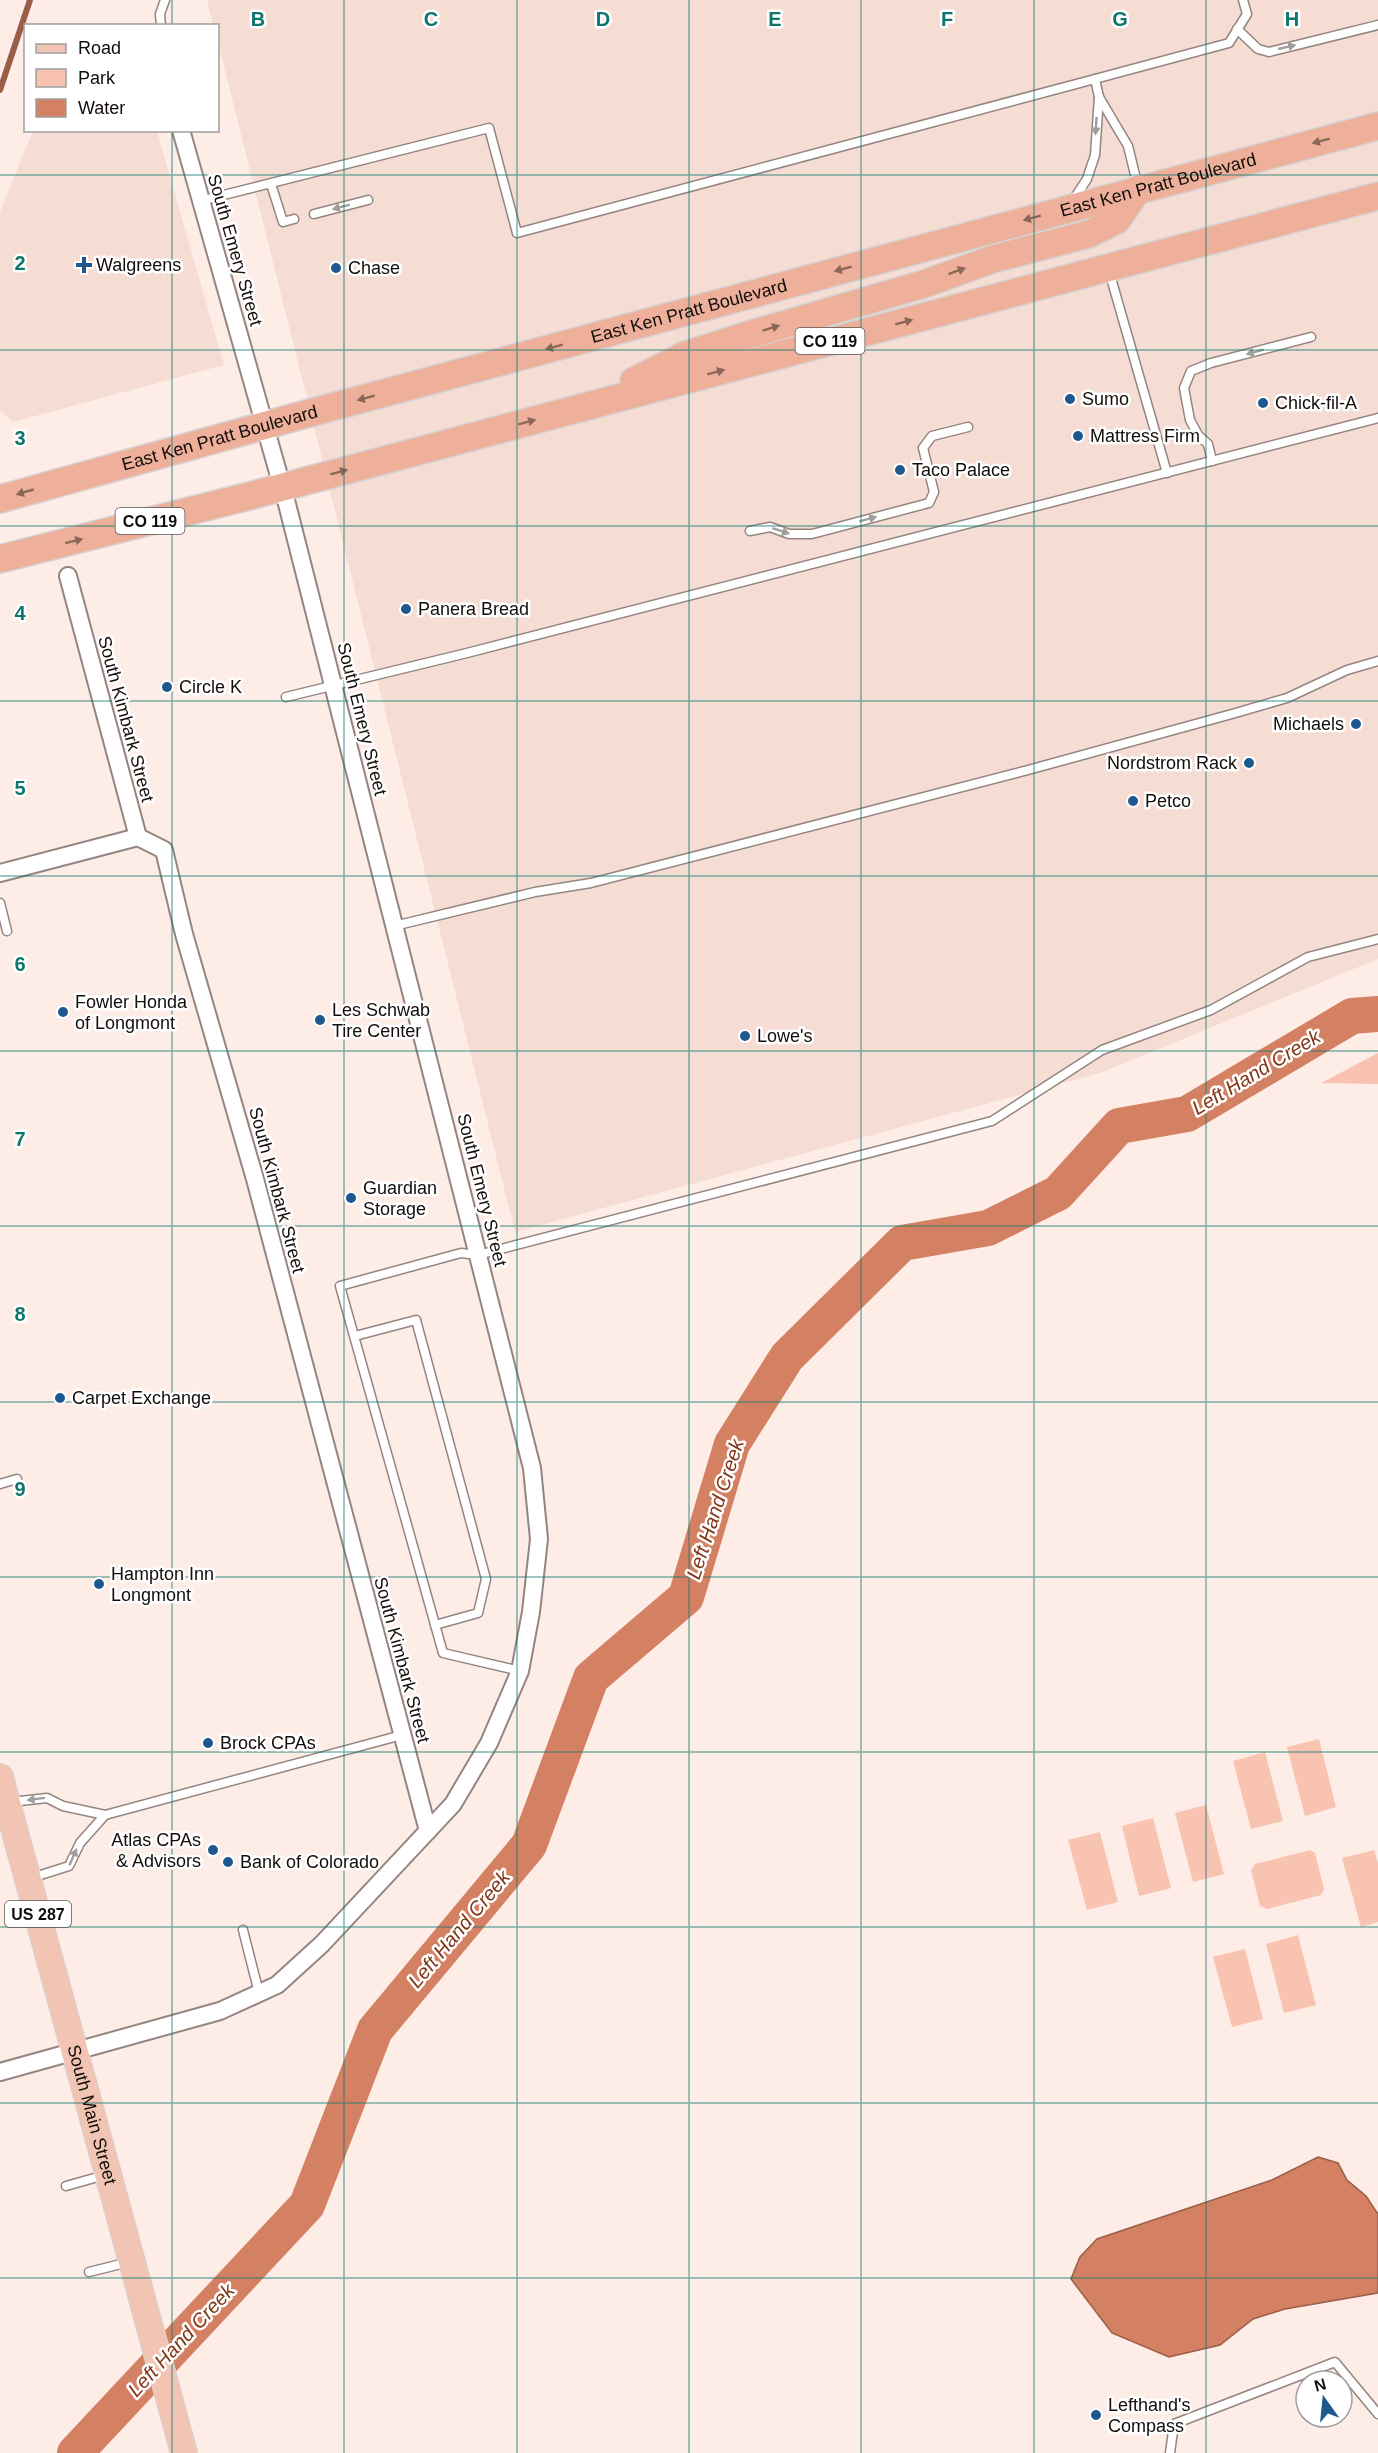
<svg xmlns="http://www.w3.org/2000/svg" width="1378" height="2453" font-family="Helvetica,sans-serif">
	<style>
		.built { fill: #f5ddd3 }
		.green { fill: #f8c4b1 }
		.water { fill: #d48062; stroke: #9a5e48; stroke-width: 1.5 }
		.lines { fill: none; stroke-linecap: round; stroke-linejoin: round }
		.stream { stroke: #9a5e48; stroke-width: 6 }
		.river { stroke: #d48062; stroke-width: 36 }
		.service-casing { stroke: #958580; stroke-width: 11 }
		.minor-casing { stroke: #958580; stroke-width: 20 }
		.primary-casing { stroke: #d4d3d3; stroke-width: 28 }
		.trunk-casing { stroke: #d4d3d3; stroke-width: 30 }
		.service { stroke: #fff; stroke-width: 8 }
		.minor { stroke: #fff; stroke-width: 16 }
		.primary { stroke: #f2c4b3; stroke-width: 26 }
		.trunk { stroke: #eeb09a; stroke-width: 27 }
		.oneway { fill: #a09e9d }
		.oneway2 { fill: #8b675a }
		.grid { fill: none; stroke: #0f766e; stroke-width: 1.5; stroke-opacity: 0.55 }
		.poi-dot { fill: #1f588f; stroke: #fff; stroke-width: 2 }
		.labels { text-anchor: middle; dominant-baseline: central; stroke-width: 5; stroke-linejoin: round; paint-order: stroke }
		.shield { fill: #fff; stroke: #595654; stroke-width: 1.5 }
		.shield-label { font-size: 16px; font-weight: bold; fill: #120d0b }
		.street-label { font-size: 18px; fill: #120d0b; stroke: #fff }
		.poi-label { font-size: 18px; fill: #120d0b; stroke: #fff; text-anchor: start }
		.water-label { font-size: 20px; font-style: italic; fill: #823516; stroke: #fff }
		.grid-label { font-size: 20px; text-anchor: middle; font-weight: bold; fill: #0f766e; stroke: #fff; stroke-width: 5; stroke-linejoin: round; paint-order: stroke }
	</style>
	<rect width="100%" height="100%" fill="#feece6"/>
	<g class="built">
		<path d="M207,0H1378V959L1100,1073L515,1232L218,42V26L213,25Z"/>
		<path d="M33,131H157L224,365L13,422L0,411V212Z"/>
	</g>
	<g class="green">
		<path d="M1378,1053V1084L1321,1083Z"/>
		<path d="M1319,1739L1336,1807L1305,1816L1287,1747Z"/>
		<path d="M1265,1752L1283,1821L1251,1829L1233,1761Z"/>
		<path d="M1206,1805L1224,1874L1193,1882L1175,1813Z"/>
		<path d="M1153,1818L1171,1888L1139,1896L1122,1826Z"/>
		<path d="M1100,1832L1118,1902L1087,1910L1068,1840Z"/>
		<path d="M1310,1850L1315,1853L1324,1889L1321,1895L1267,1909L1260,1906L1251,1870L1255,1864Z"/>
		<path d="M1374,1850L1378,1863V1922L1361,1927L1342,1858Z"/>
		<path d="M1298,1935L1316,2005L1284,2013L1266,1944Z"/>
		<path d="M1245,1949L1263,2019L1232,2027L1213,1957Z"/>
	</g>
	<path class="water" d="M1318,2157L1338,2163L1347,2180L1366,2196L1378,2214V2293L1285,2309L1253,2319L1220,2345L1169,2357L1112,2333L1071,2279L1080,2257L1097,2239L1272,2180Z"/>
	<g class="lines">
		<path class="stream" d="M0,90L30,0"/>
		<path class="river" d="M75,2453L307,2205L375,2030L529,1845L591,1678L686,1597L732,1444L787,1357L902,1243L988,1228L1058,1193L1119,1126L1187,1114L1352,1016L1378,1014"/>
		<defs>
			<g id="service">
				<path d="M161,26L160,14L165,0"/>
				<path d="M1237,29L1258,49L1269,52L1378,25"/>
				<path d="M271,184L283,222L294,219"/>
				<path d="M1138,187L1128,146L1099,97L1095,79L1229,43L1247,14L1243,0"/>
				<path d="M200,201L489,128L517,233L1095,79"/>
				<path d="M1072,202L1087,179L1095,155L1099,97"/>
				<path d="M314,214L368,200"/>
				<path d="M1109,271L1167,473"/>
				<path d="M1212,461L1208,444L1198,435L1190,420L1184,388L1191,371L1211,363L1311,337"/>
				<path d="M750,531L770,527L789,534H812L929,503L934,492L923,448L932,436L968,427"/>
				<path d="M286,697L467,653L1378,418"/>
				<path d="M0,903L7,931"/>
				<path d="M394,926L535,892L591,883L1028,770L1232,714L1287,698L1347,670L1378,661"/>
				<path d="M355,1336L416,1320L486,1579L478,1613L435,1625"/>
				<path d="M0,1484L17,1479"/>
				<path d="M520,1671L443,1653L340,1286L461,1253L478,1255L992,1121L1102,1050L1211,1010L1308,957L1378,939"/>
				<path d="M11,1802L47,1798L63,1806L105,1815L402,1735"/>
				<path d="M31,1878L69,1866L80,1843L105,1815"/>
				<path d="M243,1930L259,1993"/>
				<path d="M66,2186L105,2175"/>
				<path d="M89,2272L129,2262"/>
				<path d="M1170,2453L1174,2424L1335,2362L1378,2414"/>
			</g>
			<g id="minor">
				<path d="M68,576L138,837L164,850L184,934L255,1179L428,1831"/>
				<path d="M0,873L138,837"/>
				<path d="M0,2072L220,2011L277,1985L322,1944L453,1804L489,1743L520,1671L531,1612L539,1539L532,1468L287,504L181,130"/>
			</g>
			<g id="primary">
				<path id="s1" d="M0,1777L184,2453"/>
			</g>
			<g id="trunk">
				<path d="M634,381L685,355L748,335L924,284L993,259L1089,234L1117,220L1138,189"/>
				<path id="s2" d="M0,499L306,414L1378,126"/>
				<path d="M0,559L257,494L1378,196"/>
			</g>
		</defs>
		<use href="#service" class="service-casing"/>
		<use href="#minor" class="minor-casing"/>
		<use href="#primary" class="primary-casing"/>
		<use href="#trunk" class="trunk-casing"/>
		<use href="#service" class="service"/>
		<use href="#minor" class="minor"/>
		<use href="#primary" class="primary"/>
		<use href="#trunk" class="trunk"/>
	</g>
	<defs><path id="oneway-solid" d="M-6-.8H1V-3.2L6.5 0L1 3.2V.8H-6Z" transform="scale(1.5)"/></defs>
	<g class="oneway">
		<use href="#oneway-solid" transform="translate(1287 47) rotate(-13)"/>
		<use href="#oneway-solid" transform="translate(1096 126) rotate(94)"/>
		<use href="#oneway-solid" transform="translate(341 207) rotate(165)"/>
		<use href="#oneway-solid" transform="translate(1255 352) rotate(165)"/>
		<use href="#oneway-solid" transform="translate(868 519) rotate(-15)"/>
		<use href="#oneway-solid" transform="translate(781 531) rotate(18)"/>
		<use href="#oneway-solid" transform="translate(36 1799) rotate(173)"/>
		<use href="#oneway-solid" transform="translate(73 1857) rotate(-66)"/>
	</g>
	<g class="oneway2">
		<use href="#oneway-solid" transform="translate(1321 141) rotate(165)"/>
		<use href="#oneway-solid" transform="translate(1032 218) rotate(165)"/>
		<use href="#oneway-solid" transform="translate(843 269) rotate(165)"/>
		<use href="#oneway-solid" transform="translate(957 271) rotate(-20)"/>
		<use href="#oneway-solid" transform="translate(904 322) rotate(-15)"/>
		<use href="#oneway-solid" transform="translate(771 328) rotate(-17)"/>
		<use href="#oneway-solid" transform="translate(554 347) rotate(165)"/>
		<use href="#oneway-solid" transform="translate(716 372) rotate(-15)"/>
		<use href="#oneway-solid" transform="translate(366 398) rotate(165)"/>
		<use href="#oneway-solid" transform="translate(527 422) rotate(-15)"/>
		<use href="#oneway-solid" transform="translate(339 472) rotate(-15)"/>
		<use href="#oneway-solid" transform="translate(25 492) rotate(164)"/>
		<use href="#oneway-solid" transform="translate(74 541) rotate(-14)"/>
	</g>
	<path class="grid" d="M172,0V26M344,0V2453M517,0V2453M689,0V2453M861,0V2453M1034,0V2453M1206,0V2453M172,130V2453M0,175H1378M0,350H1378M0,526H1378M0,701H1378M0,876H1378M0,1051H1378M0,1226H1378M0,1402H1378M0,1577H1378M0,1752H1378M0,1927H1378M0,2103H1378M0,2278H1378"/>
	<g class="poi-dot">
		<path d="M81 256h6v6h6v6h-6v6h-6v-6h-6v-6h6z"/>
		<circle cx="336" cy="268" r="6"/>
		<circle cx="1070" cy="399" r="6"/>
		<circle cx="1263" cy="403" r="6"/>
		<circle cx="1078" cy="436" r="6"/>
		<circle cx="900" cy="470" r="6"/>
		<circle cx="406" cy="609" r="6"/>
		<circle cx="167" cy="687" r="6"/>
		<circle cx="1356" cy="724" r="6"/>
		<circle cx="1249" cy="763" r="6"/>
		<circle cx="1133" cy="801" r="6"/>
		<circle cx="63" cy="1012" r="6"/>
		<circle cx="320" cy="1020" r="6"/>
		<circle cx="745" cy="1036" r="6"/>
		<circle cx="351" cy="1198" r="6"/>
		<circle cx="60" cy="1398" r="6"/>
		<circle cx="99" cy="1584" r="6"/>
		<circle cx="208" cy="1743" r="6"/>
		<circle cx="213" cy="1850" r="6"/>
		<circle cx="228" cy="1862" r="6"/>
		<circle cx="1096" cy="2415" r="6"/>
	</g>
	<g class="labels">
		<g class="shield">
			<rect x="795.5" y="328" width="69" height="26" rx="4.5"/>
			<rect x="115.5" y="508" width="69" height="26" rx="4.5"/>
			<rect x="5" y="1901" width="66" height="26" rx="4.5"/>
		</g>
		<g class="shield-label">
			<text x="830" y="341">CO 119</text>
			<text x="150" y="521">CO 119</text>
			<text x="38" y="1914">US 287</text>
		</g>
		<g class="street-label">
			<text stroke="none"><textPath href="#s2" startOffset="1200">East Ken Pratt Boulevard</textPath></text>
			<text transform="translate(235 250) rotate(74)">South Emery Street</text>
			<text stroke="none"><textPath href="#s2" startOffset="714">East Ken Pratt Boulevard</textPath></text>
			<text stroke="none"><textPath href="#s2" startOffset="228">East Ken Pratt Boulevard</textPath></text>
			<text transform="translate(126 719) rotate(75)">South Kimbark Street</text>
			<text transform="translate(362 719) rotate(76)">South Emery Street</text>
			<text transform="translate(277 1190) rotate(75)">South Kimbark Street</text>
			<text transform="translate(482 1190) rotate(76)">South Emery Street</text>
			<text transform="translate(402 1660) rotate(75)">South Kimbark Street</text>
			<text stroke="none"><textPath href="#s1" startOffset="350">South Main Street</textPath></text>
		</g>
		<g class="poi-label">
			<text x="96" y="265">Walgreens</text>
			<text x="348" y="268">Chase</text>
			<text x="1082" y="399">Sumo</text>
			<text x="1275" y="403">Chick-fil-A</text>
			<text x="1090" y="436">Mattress Firm</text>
			<text x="912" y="470">Taco Palace</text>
			<text x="418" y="609">Panera Bread</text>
			<text x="179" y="687">Circle K</text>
			<text x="1344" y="724" text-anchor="end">Michaels</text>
			<text x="1237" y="763" text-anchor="end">Nordstrom Rack</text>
			<text x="1145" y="801">Petco</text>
			<text x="75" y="1002">Fowler Honda<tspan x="75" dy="21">of Longmont</tspan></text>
			<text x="332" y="1010">Les Schwab<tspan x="332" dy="21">Tire Center</tspan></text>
			<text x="757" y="1036">Lowe's</text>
			<text x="363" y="1188">Guardian<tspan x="363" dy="21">Storage</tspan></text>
			<text x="72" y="1398">Carpet Exchange</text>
			<text x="111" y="1574">Hampton Inn<tspan x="111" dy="21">Longmont</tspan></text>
			<text x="220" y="1743">Brock CPAs</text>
			<text x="201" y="1840" text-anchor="end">Atlas CPAs<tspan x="201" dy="21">&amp; Advisors</tspan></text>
			<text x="240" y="1862">Bank of Colorado</text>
			<text x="1108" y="2405">Lefthand's<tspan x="1108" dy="21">Compass</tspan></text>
		</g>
		<g class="water-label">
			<text transform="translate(1256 1072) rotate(-31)">Left Hand Creek</text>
			<text transform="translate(715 1509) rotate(-72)">Left Hand Creek</text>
			<text transform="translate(459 1929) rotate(-50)">Left Hand Creek</text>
			<text transform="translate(181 2340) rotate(-47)">Left Hand Creek</text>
		</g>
	</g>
	<g class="grid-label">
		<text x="258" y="26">B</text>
		<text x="431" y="26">C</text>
		<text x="603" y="26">D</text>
		<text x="775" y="26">E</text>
		<text x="947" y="26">F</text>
		<text x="1120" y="26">G</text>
		<text x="1292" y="26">H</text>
		<text x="20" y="270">2</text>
		<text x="20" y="445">3</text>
		<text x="20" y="620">4</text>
		<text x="20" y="795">5</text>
		<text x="20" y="971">6</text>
		<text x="20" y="1146">7</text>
		<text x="20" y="1321">8</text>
		<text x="20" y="1496">9</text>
	</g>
	<rect x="24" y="24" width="195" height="108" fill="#ffffff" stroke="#a09e9d" stroke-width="1.5"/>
	<rect x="36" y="44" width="30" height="9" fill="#f2c4b3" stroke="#a09e9d" stroke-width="1.5"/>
	<text x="78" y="54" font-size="18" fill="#120d0b">Road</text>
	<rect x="36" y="69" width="30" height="18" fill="#f8c4b1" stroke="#a09e9d" stroke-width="1.5"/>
	<text x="78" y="84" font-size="18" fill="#120d0b">Park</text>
	<rect x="36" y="99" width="30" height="18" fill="#d48062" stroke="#a09e9d" stroke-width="1.5"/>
	<text x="78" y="114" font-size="18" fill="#120d0b">Water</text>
	<g transform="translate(1324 2399) rotate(345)"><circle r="28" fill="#ffffff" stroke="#a09e9d" stroke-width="1.5"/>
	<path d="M0-4.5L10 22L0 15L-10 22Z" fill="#1f588f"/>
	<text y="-9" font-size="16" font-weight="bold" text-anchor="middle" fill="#120d0b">N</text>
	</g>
</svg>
